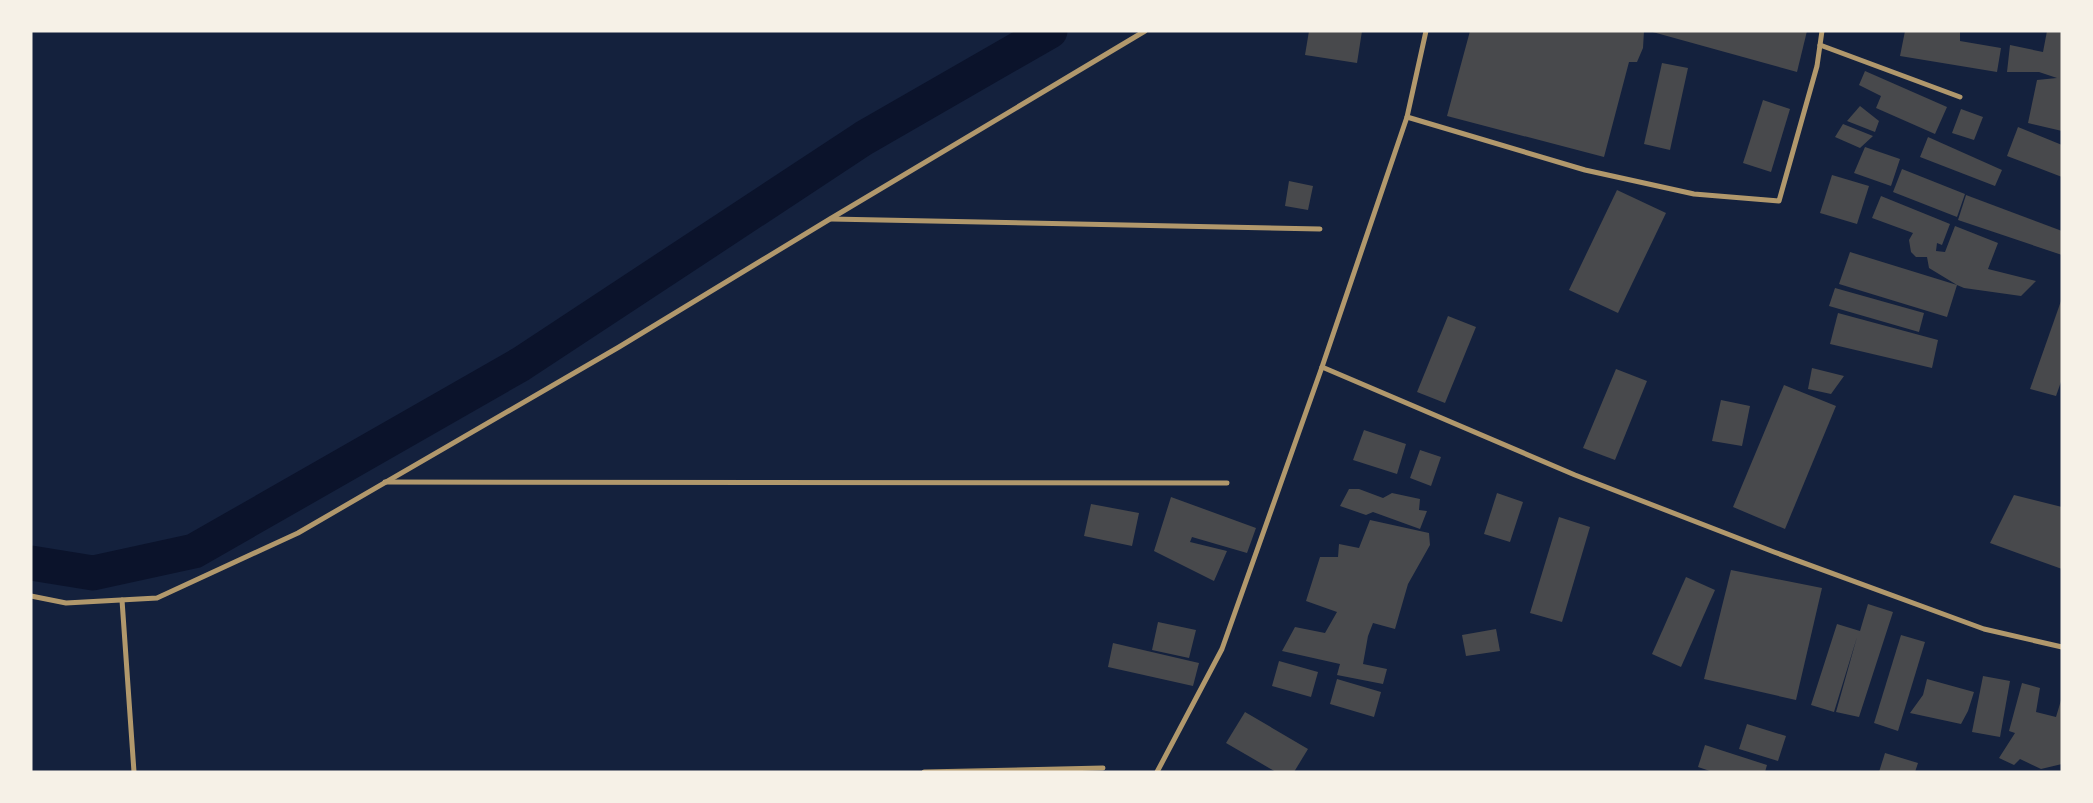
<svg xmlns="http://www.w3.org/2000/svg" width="2093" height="803" font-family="Overpass,sans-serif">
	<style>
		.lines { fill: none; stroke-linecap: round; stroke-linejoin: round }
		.canal { stroke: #0b132b; stroke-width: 35 }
		.building { fill: #48494c }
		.minor { stroke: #b1986c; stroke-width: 5 }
	</style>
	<rect width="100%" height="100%" fill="#14213d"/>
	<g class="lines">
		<path class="canal" d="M31,563L93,573L194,551L521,364L864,138L1050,31"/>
	</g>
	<g class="building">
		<path d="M1309,31H1362L1357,63L1305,55Z"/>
		<path d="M1470,31H1644L1643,48L1637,62H1629L1604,157L1447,116Z"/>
		<path d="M1649,31H1807L1797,72Z"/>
		<path d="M1905,31H1960V41L2001,48L1997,72L1900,56Z"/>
		<path d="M2047,31H2062V131L2028,123L2037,80L2057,78L2039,72H2007L2010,45L2043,52Z"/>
		<path d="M1662,63L1688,68L1670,150L1644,144Z"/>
		<path d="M1865,71L1947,107L1935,134L1876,108L1881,96L1859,85Z"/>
		<path d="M1763,100L1790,109L1771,172L1743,163Z"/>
		<path d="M1860,106L1879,121L1875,132L1847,121Z"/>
		<path d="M1961,109L1983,117L1974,140L1952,133Z"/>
		<path d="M1843,124L1873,136L1860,148L1835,137Z"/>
		<path d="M2018,127L2062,145V177L2007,156Z"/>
		<path d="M1928,137L2002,170L1995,186L1920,157Z"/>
		<path d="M1865,147L1900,159L1891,186L1854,173Z"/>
		<path d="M1902,169L1965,194L1957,217L1893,192Z"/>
		<path d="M1832,175L1869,186L1857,224L1820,213Z"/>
		<path d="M1289,181L1313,186L1308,210L1285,206Z"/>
		<path d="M1617,190L1666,213L1618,313L1569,290Z"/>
		<path d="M1966,195L2062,231V255L1958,220Z"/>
		<path d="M1881,196L1950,224L1942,245L1937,243L1936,251L1945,252L1955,226L1998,243L1988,269L2036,281L2021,296L1964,288L1957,285L1947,317L1839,284L1850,252L1957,285L1929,268L1927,257H1916L1911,252L1909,240L1913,233L1872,218Z"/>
		<path d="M1835,288L1924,313L1919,332L1829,306Z"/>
		<path d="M2061,301L2062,379L2056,396L2030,389Z"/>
		<path d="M1838,313L1938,340L1932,368L1830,344Z"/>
		<path d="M1448,316L1476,327L1445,403L1417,392Z"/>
		<path d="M1812,368L1844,376L1831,394L1808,389Z"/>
		<path d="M1616,369L1647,381L1615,460L1583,448Z"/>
		<path d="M1784,385L1836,406L1785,529L1733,507Z"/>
		<path d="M1721,400L1750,406L1742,446L1712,441Z"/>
		<path d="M1364,430L1406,444L1397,474L1353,460Z"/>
		<path d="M1420,450L1441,457L1431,486L1410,478Z"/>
		<path d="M1349,489H1359L1383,498L1392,493L1420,499L1419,510L1427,511L1420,529L1373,512L1366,515L1340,506Z"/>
		<path d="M1497,493L1523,502L1510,542L1484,534Z"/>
		<path d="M2014,495L2062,507V569L1990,543Z"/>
		<path d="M1171,497L1256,528L1247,553L1192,537L1190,542L1227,551L1214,581L1154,551Z"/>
		<path d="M1091,504L1139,513L1132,546L1084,536Z"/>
		<path d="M1559,517L1590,527L1562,622L1530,613Z"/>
		<path d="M1370,520L1429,533L1430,545L1408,584L1395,629L1373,623L1368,636L1363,664L1387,669L1383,684L1337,675L1340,664L1282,651L1295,627L1325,633L1337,612L1306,601L1320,557H1338L1339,544L1359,548Z"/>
		<path d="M1731,570L1822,588L1796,700L1704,679Z"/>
		<path d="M1686,577L1715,590L1681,667L1652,654Z"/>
		<path d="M1868,604L1893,612L1859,717L1836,712L1857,637L1834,712L1811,705L1837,624L1860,631Z"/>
		<path d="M1158,622L1196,630L1189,658L1152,650Z"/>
		<path d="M1496,629L1500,651L1466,656L1462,635Z"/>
		<path d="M1901,635L1925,642L1898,731L1874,723Z"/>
		<path d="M1113,643L1199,663L1193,686L1108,667Z"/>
		<path d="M1279,661L1318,672L1311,697L1272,686Z"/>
		<path d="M1983,676L2010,681L2000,737L1972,732Z"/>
		<path d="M1337,679L1381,692L1374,717L1330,704Z"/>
		<path d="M1927,679L1974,692L1968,711L1961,724L1910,713L1923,695Z"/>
		<path d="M2022,683L2040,688L2036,712L2056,717L2062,697V764L2041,769L2020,759L2014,765L1999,758L2015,733L2009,731Z"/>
		<path d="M1245,712L1308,749L1294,772H1276L1226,743Z"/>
		<path d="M1747,724L1786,736L1778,761L1739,749Z"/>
		<path d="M1705,745L1767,765L1765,772H1713L1698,767Z"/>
		<path d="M1885,753L1918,763L1915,772H1879Z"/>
	</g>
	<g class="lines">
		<g class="minor">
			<path d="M1820,45L1960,97"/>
			<path d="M1407,117L1585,170L1694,194L1779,201L1817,66L1822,31"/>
			<path d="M831,219L1320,229"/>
			<path d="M1322,367L1575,475L1774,552L1984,629L2062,647"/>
			<path d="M385,482L1227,483"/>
			<path d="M31,596L66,603L157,598L298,533L619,347L830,219L1145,31"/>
			<path d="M122,600L134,772"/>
			<path d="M924,772L1103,768"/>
			<path d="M1157,772L1222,649L1322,367L1407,117L1426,31"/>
		</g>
	</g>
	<rect width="2093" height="803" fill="none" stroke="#f6f1e7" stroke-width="65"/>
</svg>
